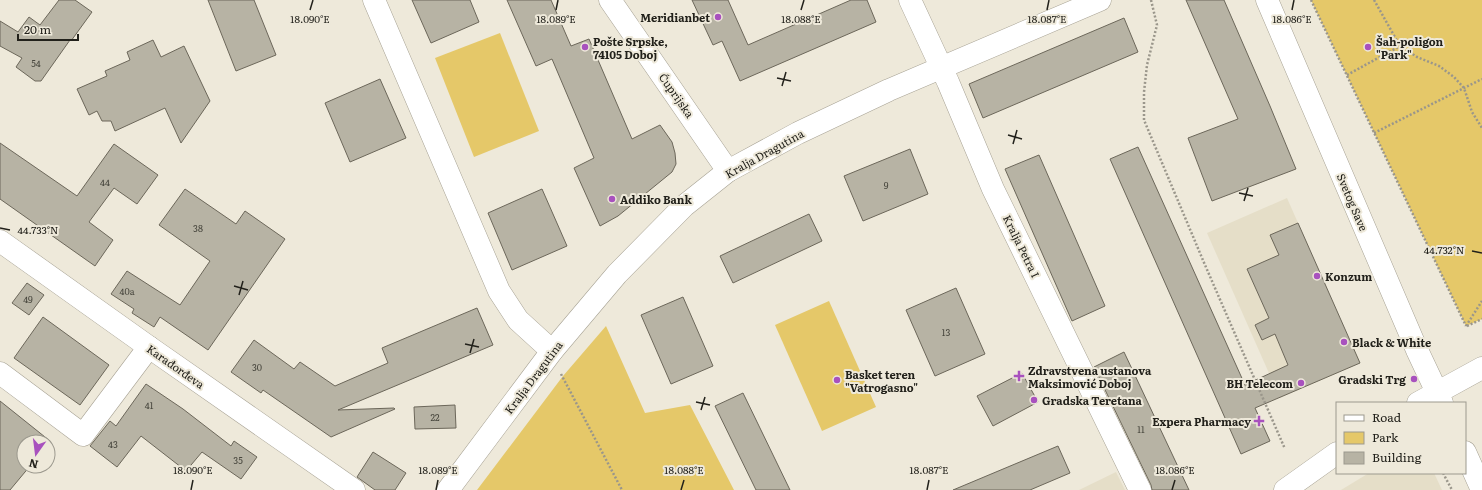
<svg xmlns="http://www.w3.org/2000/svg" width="1482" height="490" font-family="Literata,serif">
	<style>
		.built { fill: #e5dec8 }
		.green { fill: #e5c869 }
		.building { fill: #b7b3a4; stroke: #6c675a }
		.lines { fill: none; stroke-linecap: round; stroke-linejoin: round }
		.minor-casing { stroke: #a7a294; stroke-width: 23 }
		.path { stroke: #9a968b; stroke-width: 2.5; stroke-dasharray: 2 2; stroke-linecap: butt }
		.minor { stroke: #fff; stroke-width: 22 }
		.ticks { fill: none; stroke: #22211b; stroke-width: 1.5 }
		.poi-dot { fill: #a851be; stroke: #eee9da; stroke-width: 1.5 }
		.labels { text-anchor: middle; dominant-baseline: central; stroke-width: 4; stroke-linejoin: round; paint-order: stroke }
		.number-label { font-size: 9px; fill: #47463d }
		.poi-label { font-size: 11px; font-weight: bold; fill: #22211b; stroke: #eee9da; text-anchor: start }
		.street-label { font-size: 11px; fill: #22211b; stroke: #eee9da }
		.ticks-label { font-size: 10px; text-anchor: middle; fill: #22211b; stroke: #eee9da; stroke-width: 4; stroke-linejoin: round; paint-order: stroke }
	</style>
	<rect width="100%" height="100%" fill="#eee9da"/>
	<g class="built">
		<path d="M1287,198L1360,363L1280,398L1207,233Z"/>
		<path d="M1116,472L1125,490H1079Z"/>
		<path d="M1369,473H1434L1442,490H1341Z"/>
	</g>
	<g class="green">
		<path d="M1311,0H1482V319L1466,326Z"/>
		<path d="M500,33L539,131L474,157L435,58Z"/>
		<path d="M829,301L876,407L822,431L775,325Z"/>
		<path d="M606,326L645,413L690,405L734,490H477L563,376Z"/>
	</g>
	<g class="building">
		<path d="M59,0H75L92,12L71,41L70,40L41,81H35L16,67L22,58L0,46V21L18,32L29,17L40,25Z"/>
		<path d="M208,0H254L276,55L236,71Z"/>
		<path d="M412,0H470L479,22L431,43Z"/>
		<path d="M507,0H551L571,46L589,39L632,139L660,125L672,142L675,153L676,164L672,172L618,216L600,226L574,168L594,158L552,59L536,66Z"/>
		<path d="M692,0H728L748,45L851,0H867L876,22L740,81L722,41L713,45Z"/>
		<path d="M1186,0H1224L1270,106L1296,169L1212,201L1188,138L1238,119Z"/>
		<path d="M1124,18L1138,52L983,118L969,84Z"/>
		<path d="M153,40L161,57L184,46L210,101L181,143L165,108L115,131L111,121H102L97,111L89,115L77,89L107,76L105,71L130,60L127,52Z"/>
		<path d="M380,79L406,138L350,162L325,103Z"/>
		<path d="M0,143L77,196L114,144L158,175L137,204L114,188L89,222L113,240L95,266L0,199Z"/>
		<path d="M1138,147L1245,385L1288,365L1275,334L1262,340L1255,325L1269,318L1247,269L1279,255L1270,235L1298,223L1360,363L1255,408L1270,441L1241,454L1110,159Z"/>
		<path d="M910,149L928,194L863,221L844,176Z"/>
		<path d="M1039,155L1105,306L1072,321L1005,169Z"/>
		<path d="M185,189L236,224L245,211L285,239L208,350L160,317L154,327L132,313L134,309L111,294L127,271L180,305L210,261L159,225Z"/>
		<path d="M542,189L567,246L512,270L488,213Z"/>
		<path d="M809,214L822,241L733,283L720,256Z"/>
		<path d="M27,283L44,295L29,315L12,303Z"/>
		<path d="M956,288L985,354L935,376L906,310Z"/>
		<path d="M683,297L713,366L671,384L641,315Z"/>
		<path d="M477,308L493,345L338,410L394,408L395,409L331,437L263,390L261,393L231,372L254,340L294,369L300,362L335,386L388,363L382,348Z"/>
		<path d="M43,317L109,365L80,405L14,358Z"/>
		<path d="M1124,352L1189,490H1152L1151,485L1094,367Z"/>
		<path d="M1022,373L1038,402L993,426L977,396Z"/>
		<path d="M146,384L183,409L231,446L234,441L257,457L241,479L202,452L186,471L141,436L117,467L90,446L110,421L116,426Z"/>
		<path d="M743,393L790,490H756L715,406Z"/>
		<path d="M0,401L50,441L48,443V442H24V466H30L10,490H0Z"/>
		<path d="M455,405L456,428L415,429L414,407Z"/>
		<path d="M1058,446L1070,473L1030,490H953Z"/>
		<path d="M373,452L406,473L395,490H375L357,477Z"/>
	</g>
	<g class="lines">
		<defs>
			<g id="minor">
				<path d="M374,0L499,291L518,320L552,351"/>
				<path d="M610,0L728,171"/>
				<path d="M910,0L948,82L993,189L1140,490"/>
				<path d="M1267,0L1417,350L1442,403"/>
				<path d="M0,241L149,347L354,490"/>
				<path d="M0,373L83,435L149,347"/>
				<path d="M1418,403L1482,368"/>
				<path d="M1465,452L1482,490"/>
				<path d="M448,490L552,351L617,274L684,206L728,171L798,133L889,90L1100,0"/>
				<path d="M1285,490L1337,453"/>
			</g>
		</defs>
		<use href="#minor" class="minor-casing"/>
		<g class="path">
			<path d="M1151,0L1157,25L1147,65L1144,92V120L1205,265L1285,449"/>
			<path d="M1311,0L1466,326"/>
			<path d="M1374,0L1400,46L1417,57L1439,66L1454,77L1464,88L1472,112L1482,128"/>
			<path d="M1347,75L1400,46"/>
			<path d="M1374,133L1482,79"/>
			<path d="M1466,326L1482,301"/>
			<path d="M1467,326L1482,319"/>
			<path d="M561,374L622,490"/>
			<path d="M1443,473L1452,490"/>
		</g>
		<use href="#minor" class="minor"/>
	</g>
	<path class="ticks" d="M310,10L313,0M556,10L558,0M801,10L804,0M1047,10L1049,0M1292,10L1294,0M777,78L791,81M782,86L786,72M1008,135L1022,139M1013,144L1017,130M1239,193L1253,196M1244,201L1248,188M0,228L10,230M1472,251L1482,253M234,286L248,290M239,295L243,281M465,344L479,347M470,353L474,339M696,402L710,405M701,410L705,397M191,490L193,480M436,490L438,480M681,490L684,480M927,490L929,480M1172,490L1175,480"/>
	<g class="poi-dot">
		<circle cx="718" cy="17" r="4"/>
		<circle cx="585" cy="47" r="4"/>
		<circle cx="1368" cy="47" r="4"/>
		<circle cx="612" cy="199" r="4"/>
		<circle cx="1317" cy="276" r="4"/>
		<circle cx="1344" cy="342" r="4"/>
		<path d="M1017 370h4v4h4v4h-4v4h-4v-4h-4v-4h4z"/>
		<circle cx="1414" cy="379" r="4"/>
		<circle cx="837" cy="380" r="4"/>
		<circle cx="1301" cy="383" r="4"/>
		<circle cx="1034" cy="400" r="4"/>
		<path d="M1257 415h4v4h4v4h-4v4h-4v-4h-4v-4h4z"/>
	</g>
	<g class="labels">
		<g class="number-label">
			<text x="36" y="63">54</text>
			<text x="105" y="182">44</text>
			<text x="886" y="185">9</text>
			<text x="198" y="228">38</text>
			<text x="127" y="291">40a</text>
			<text x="28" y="299">49</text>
			<text x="946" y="332">13</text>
			<text x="257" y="367">30</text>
			<text x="149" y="405">41</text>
			<text x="435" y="417">22</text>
			<text x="1141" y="429">11</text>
			<text x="113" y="444">43</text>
			<text x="238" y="460">35</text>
		</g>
		<g class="poi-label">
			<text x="710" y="17" text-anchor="end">Meridianbet</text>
			<text x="593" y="41">Pošte Srpske,<tspan x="593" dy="13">74105 Doboj</tspan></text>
			<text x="1376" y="41">Šah-poligon<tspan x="1376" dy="13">"Park"</tspan></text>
			<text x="620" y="199">Addiko Bank</text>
			<text x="1325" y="276">Konzum</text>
			<text x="1352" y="342">Black &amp; White</text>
			<text x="1028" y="370">Zdravstvena ustanova<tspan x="1028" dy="13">Maksimović Doboj</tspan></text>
			<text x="845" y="374">Basket teren<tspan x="845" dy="13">"Vatrogasno"</tspan></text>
			<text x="1406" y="379" text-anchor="end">Gradski Trg</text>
			<text x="1293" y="383" text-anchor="end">BH Telecom</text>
			<text x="1042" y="400">Gradska Teretana</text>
			<text x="1251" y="421" text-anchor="end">Expera Pharmacy</text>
		</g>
		<g class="street-label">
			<text transform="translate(677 95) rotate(55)">Ćuprijska</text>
			<text transform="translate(764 153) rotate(-29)">Kralja Dragutina</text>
			<text transform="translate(1353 202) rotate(67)">Svetog Save</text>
			<text transform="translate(1022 246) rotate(64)">Kralja Petra I</text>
			<text transform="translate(176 366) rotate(35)">Karađorđeva</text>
			<text transform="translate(533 377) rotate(-53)">Kralja Dragutina</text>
		</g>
	</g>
	<g class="ticks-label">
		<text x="310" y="23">18.090°E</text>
		<text x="556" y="23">18.089°E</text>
		<text x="801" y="23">18.088°E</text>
		<text x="1047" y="23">18.087°E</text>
		<text x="1292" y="23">18.086°E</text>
		<text x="38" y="234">44.733°N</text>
		<text x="1444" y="254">44.732°N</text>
		<text x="193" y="474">18.090°E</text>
		<text x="438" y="474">18.089°E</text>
		<text x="684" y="474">18.088°E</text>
		<text x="929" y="474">18.087°E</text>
		<text x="1175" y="474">18.086°E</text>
	</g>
	<rect x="1336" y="402" width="130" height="72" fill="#eee9da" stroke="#9c998e"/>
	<rect x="1344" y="415" width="20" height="6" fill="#ffffff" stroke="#9c998e"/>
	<text x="1372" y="422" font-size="12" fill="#22211b">Road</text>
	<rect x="1344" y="432" width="20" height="12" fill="#e5c869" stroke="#9c998e"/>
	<text x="1372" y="442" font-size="12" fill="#22211b">Park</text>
	<rect x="1344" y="452" width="20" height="12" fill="#b7b3a4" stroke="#9c998e"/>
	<text x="1372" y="462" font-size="12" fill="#22211b">Building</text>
	<g transform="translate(36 454) rotate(194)"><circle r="19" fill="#eee9da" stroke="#9c998e"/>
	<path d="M0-3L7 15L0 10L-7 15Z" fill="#a851be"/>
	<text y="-6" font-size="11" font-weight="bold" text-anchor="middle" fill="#22211b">N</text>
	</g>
	<path d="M18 34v6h60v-6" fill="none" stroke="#22211b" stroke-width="2"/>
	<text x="24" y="34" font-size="12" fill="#22211b" stroke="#eee9da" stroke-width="3" paint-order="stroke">20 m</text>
</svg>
